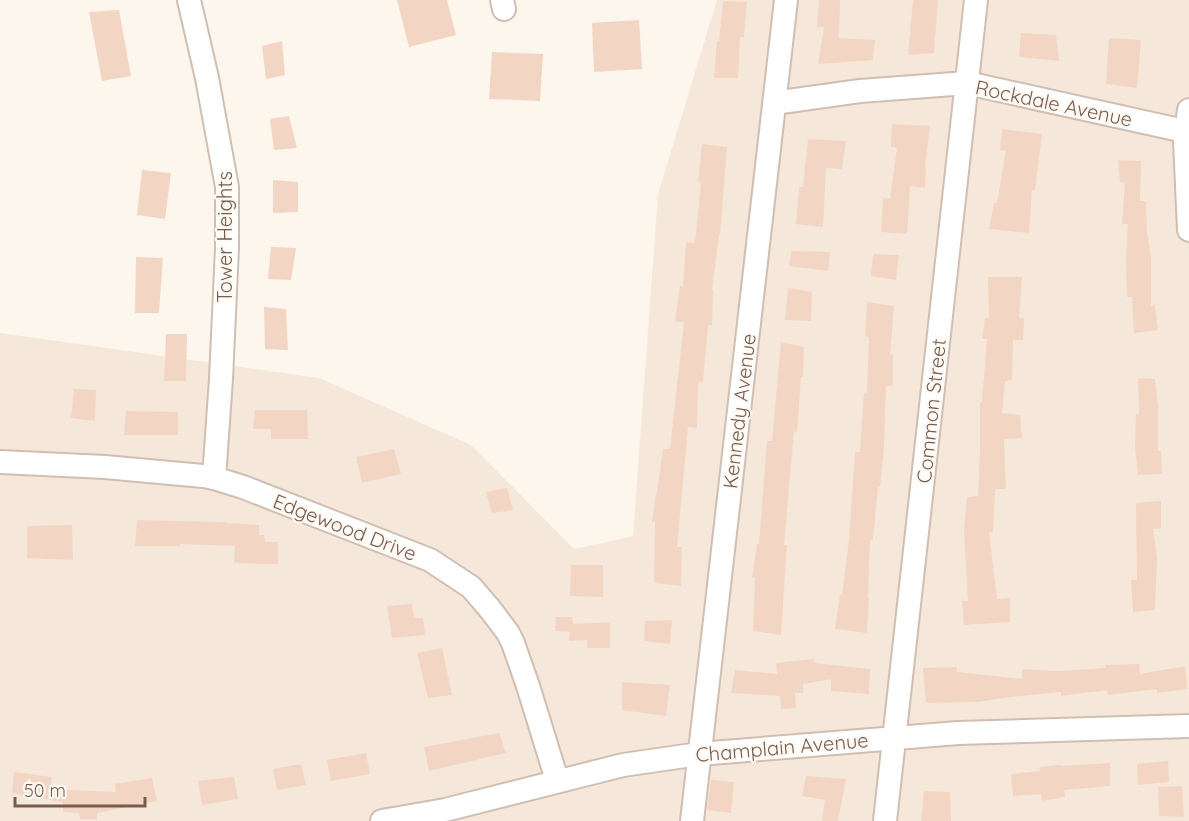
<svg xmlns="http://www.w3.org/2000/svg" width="1189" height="821" font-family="Quicksand,sans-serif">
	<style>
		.residential { fill: #f5e8da }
		.building { fill: #f3d5c3 }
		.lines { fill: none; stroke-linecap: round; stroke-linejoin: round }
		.minor-casing { stroke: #d1beb0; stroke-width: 26 }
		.minor { stroke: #fff; stroke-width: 22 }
		.labels { text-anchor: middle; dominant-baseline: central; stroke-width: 4.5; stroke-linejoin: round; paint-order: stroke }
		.street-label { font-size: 20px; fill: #7a5c4d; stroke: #fffaf3 }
	</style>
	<rect width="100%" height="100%" fill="#fdf6ec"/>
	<path class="residential" d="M717,0H1189V821H0V333L319,378L471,445L574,549L633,536L658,194Z"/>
	<g class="building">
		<path d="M397,0H447L456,35L409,47Z"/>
		<path d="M819,0H840L839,38L875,40L873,60L818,64L824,27H817Z"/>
		<path d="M913,0H938L934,53L908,55Z"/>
		<path d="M723,1L747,2L744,37H740L738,78H714L717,41H719Z"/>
		<path d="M119,10L131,76L102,81L89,12Z"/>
		<path d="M639,20L642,69L594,72L592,23Z"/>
		<path d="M1021,33L1056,35L1059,61L1019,57Z"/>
		<path d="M1109,38L1141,40L1137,88L1106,84Z"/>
		<path d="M282,41L285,75L266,79L262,46Z"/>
		<path d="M492,52L543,54L540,101L489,99Z"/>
		<path d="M289,116L297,148L274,150L270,119Z"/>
		<path d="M892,124L930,126L925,167H926L925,188L910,186L907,234L881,232L883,198L890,199L897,148L891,147Z"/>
		<path d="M1002,129L1042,134L1035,190H1032L1029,233L989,229L994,203H997L1006,151L1000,150Z"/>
		<path d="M808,139L846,141L842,169L826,168L823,227L796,224L799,187H803Z"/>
		<path d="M702,144L727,147L720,235H719L712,290H713L712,325H708L703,382H698L697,428L688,427L677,547H682L681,586L654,583L655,522H652L656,493H657L663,449H670L684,322H675L680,286H683L686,242L695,243L701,182H698Z"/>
		<path d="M1118,160L1141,161L1140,201H1146L1147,235H1148L1151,259V306L1155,305L1158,330L1134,333L1132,297H1127L1126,259L1128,224H1122L1125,183L1120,182Z"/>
		<path d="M142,170L171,173L165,219L137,215Z"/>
		<path d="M273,180L298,182V212L273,213Z"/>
		<path d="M271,247L296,248L291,280L268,279Z"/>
		<path d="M791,251L830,252L828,271L789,266Z"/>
		<path d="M873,254L899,255L896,280L871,276Z"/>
		<path d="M136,257L163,258L159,313H135Z"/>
		<path d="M988,277H1022L1019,318H1024L1023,340H1013L1012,380L1005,381L1002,413L1020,415L1022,438L1004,439L1006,489H995L993,532H989L997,599L1010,598V622L964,625L962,601H968L964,529L967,497L978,496L980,452V403L982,402L987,339H982L985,318H989Z"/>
		<path d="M788,288L812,292L811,321L785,320Z"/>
		<path d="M867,302L894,306L890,354L893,355V386H886L884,447L880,486H878L873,540H870L868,598H869L867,633L835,629L840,595H842L849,540L855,452H860L864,393L867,394L869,337L865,336Z"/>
		<path d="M264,307L286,309L288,350L265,349Z"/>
		<path d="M166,334H187L186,381H164Z"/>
		<path d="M781,342L804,347L803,377H801L797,432L794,431L784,545H787L781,635L753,631L755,578H752L757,544H759L767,441H772Z"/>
		<path d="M1138,378L1155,379L1158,407V451H1161L1162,474L1138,475L1135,447L1136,414H1139Z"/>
		<path d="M74,389L96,390L95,421L71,418Z"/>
		<path d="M255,410H307L308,439H271V429H253Z"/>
		<path d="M126,411L178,412V435H124Z"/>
		<path d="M394,449L401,474L362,483L356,457Z"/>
		<path d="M507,488L513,510L492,513L486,492Z"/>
		<path d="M1161,501V528L1153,529L1157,557L1155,610L1133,612L1131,580H1137L1136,503Z"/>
		<path d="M137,520L226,522V523L259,525V535H264L265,542H278V564L234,563L235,546L180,544V546H135Z"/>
		<path d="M72,525L73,560L27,558V526Z"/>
		<path d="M571,565H603V597L570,596Z"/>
		<path d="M412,604L414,618H423L425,635L392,638L387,606Z"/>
		<path d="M556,617H572L573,624L610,622V648H587V640L569,641L570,632L555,631Z"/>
		<path d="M672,620L670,644L644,641L645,621Z"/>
		<path d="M442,648L452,695L428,698L417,653Z"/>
		<path d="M814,659L815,663L870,669L869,694L831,691V679L803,684V693H795L796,708L781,709L780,696L731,693L735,670L777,674L776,663Z"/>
		<path d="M1139,664L1140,674L1185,666L1187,689L1157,693V689L1108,695L1107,690L1061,696V692L1010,697L977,702L926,703L923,668L957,667V672L1022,679V669L1057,671L1105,668V665Z"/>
		<path d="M622,682L670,685L666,716L622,710Z"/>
		<path d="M499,733L506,753L429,771L424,747Z"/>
		<path d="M366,753L370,774L331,781L327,760Z"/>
		<path d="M1168,761L1169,782L1138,785L1137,764Z"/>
		<path d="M1110,763V786L1064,790L1065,797L1042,801L1041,794L1013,796L1011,774L1040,771L1039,767L1061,765V766Z"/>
		<path d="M301,764L306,785L277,790L273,769Z"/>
		<path d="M14,772L52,777L50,789L116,792L115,784L152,778L157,801L97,813V819H80L79,813L63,812V802L12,793Z"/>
		<path d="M806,776L846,779L838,821H822L825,800L802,796Z"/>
		<path d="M234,777L238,799L202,805L198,781Z"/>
		<path d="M711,780L734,782L731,813L707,810Z"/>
		<path d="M1182,786L1184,817L1159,816L1158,787Z"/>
		<path d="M924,791L950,792L951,821H921Z"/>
	</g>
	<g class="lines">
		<defs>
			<g id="minor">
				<path d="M189,0L207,78L227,187V248L221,379L214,478"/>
				<path d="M502,0L504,9"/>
				<path d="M774,103L860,91L967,83L1189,132"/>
				<path d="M1189,110L1185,141L1189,230"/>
				<path d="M0,462L105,467L203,476L214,478L243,487L430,560L471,587L490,609L508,633L513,643L528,686L557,780"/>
				<path d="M382,821L445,810L623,765L699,754L958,733L1189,726"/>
				<path d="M692,821L786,0"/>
				<path d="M885,821L976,0"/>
			</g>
		</defs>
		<use href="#minor" class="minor-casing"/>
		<use href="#minor" class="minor"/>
	</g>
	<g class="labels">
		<g class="street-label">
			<text transform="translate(1054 103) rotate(12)">Rockdale Avenue</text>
			<text transform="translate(224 237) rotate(-90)">Tower Heights</text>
			<text transform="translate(739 411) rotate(-83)">Kennedy Avenue</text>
			<text transform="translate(931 411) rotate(-84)">Common Street</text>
			<text transform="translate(345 527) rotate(21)">Edgewood Drive</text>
			<text transform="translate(782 747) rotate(-5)">Champlain Avenue</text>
		</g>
	</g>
	<path d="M15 797v9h130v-9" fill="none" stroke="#7a5c4d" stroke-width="3"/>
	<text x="24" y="797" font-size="18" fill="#7a5c4d" stroke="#fffaf3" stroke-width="4.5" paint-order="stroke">50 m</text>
</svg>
